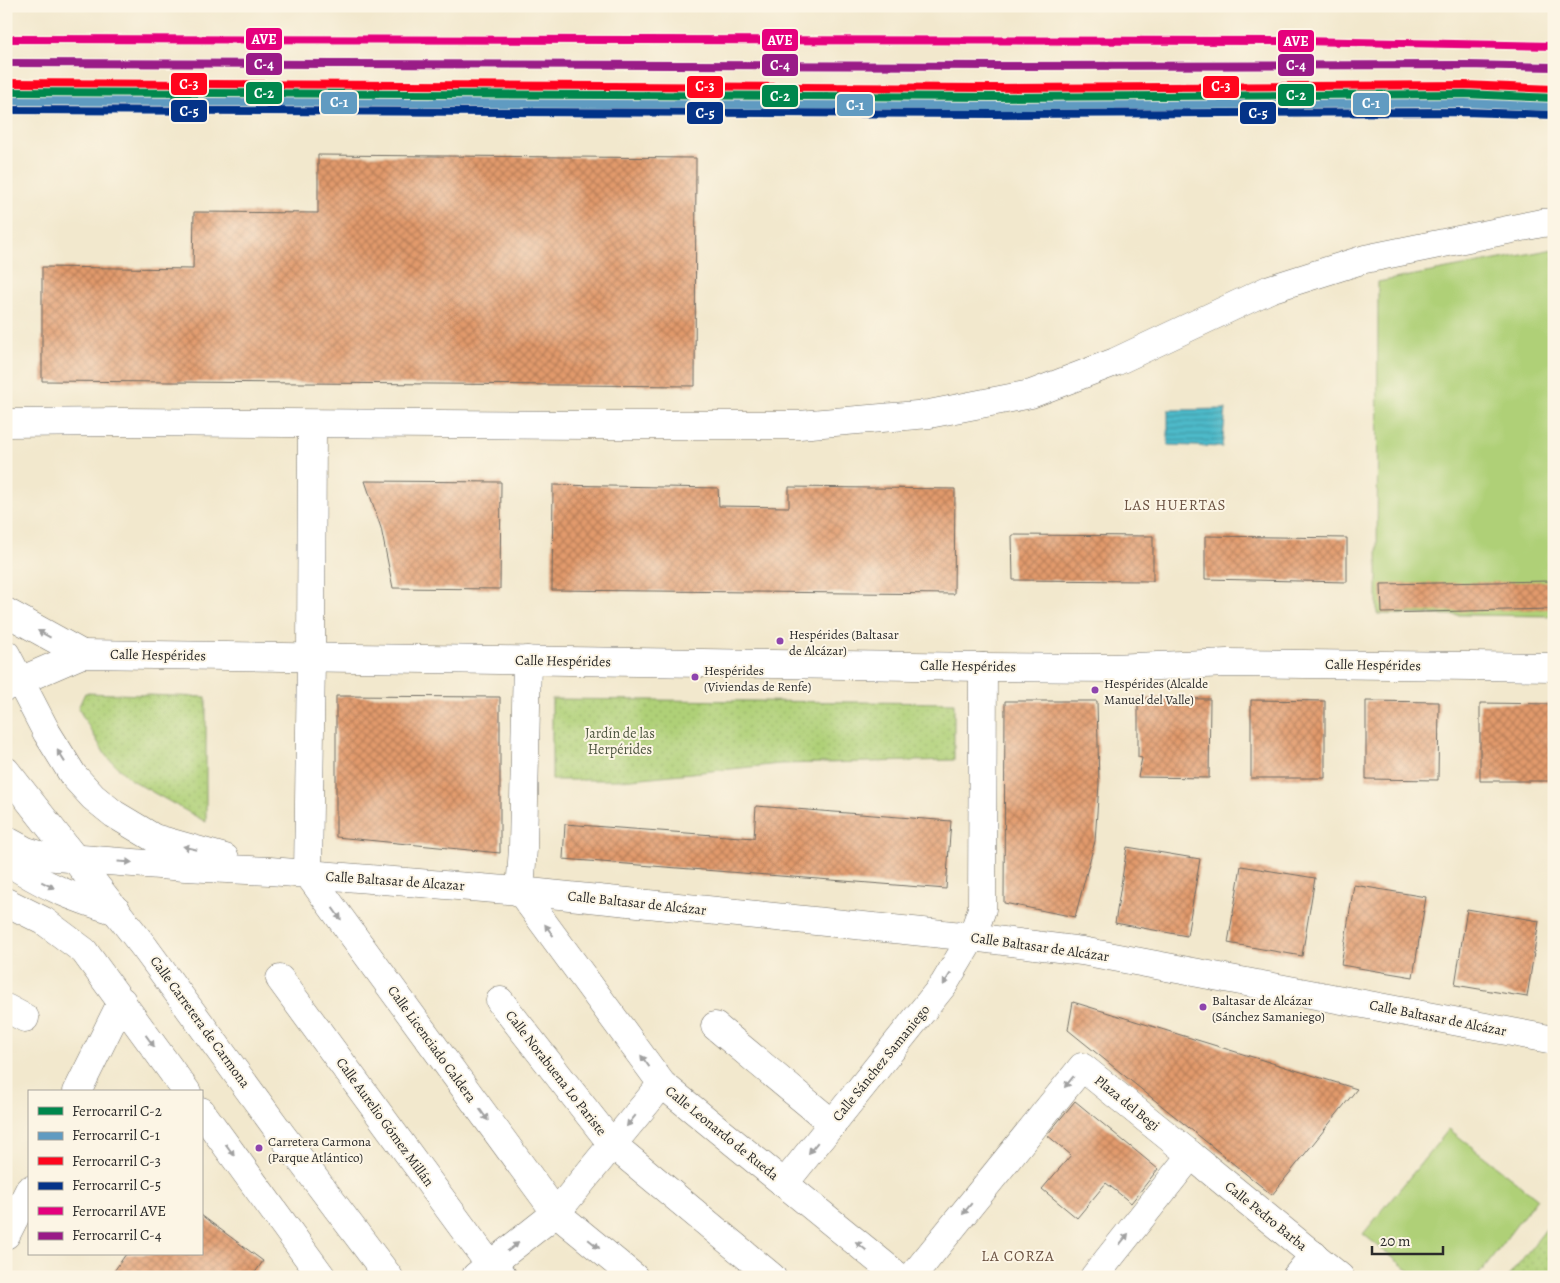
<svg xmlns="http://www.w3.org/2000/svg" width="1560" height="1283" font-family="Alegreya,serif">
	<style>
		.grass { fill: url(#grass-dots); stroke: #6d7e51 }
		.garden { fill: #afd077; stroke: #6d7e51 }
		.water { fill: url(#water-rules); stroke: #3c727a }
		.building { fill: url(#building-cross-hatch) }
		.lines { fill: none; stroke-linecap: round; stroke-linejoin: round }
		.minor-casing { stroke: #716d64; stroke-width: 29 }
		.major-casing { stroke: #716d64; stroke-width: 29 }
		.minor { stroke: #fff; stroke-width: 28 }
		.major { stroke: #fff; stroke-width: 28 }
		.rail-1-casing { stroke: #fcf5e5; stroke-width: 11 }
		.rail-2-casing { stroke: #fcf5e5; stroke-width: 11 }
		.rail-3-casing { stroke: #fcf5e5; stroke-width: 11 }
		.rail-4-casing { stroke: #fcf5e5; stroke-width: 11 }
		.rail-5-casing { stroke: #fcf5e5; stroke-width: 11 }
		.rail-6-casing { stroke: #fcf5e5; stroke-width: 11 }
		.rail-1 { stroke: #00874d; stroke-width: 8 }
		.rail-2 { stroke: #619bc1; stroke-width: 8 }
		.rail-3 { stroke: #ff061d; stroke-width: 8 }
		.rail-4 { stroke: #053388; stroke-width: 8 }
		.rail-5 { stroke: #e5007d; stroke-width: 8 }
		.rail-6 { stroke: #991b87; stroke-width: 8 }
		.oneway { fill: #a0a0a0 }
		.bus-dot { fill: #8e44ad; stroke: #fcf5e5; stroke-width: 2 }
		.labels { text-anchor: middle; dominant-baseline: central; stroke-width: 4; stroke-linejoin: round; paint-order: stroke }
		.bus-label { font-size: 13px; fill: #2b2b2b; stroke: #fcf5e5; text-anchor: start }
		.street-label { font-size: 14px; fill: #2b2b2b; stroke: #fcf5e5 }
		.park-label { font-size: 14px; fill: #4c543e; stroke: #fcf5e5 }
		.neighbourhood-label { font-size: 15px; letter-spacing: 1px; fill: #6b5242; stroke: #fcf5e5 }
		.line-badge { stroke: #fcf5e5; stroke-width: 2 }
		.badge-label { font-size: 14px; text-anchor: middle; font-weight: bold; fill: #fff }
	</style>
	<defs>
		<pattern id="grass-dots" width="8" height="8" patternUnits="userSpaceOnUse" patternTransform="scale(1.25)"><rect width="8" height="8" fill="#afd077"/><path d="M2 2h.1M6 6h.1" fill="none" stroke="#97b367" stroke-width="1.8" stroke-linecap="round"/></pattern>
		<pattern id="water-rules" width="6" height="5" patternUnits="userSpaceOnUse" patternTransform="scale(1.25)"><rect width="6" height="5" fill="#4db9c9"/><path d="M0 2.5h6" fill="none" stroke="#4097a3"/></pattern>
		<pattern id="building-cross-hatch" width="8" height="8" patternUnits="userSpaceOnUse" patternTransform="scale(1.25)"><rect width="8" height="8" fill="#e29a6c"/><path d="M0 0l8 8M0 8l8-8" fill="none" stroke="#b77e59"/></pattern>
	</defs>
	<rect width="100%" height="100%" fill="#fcf5e5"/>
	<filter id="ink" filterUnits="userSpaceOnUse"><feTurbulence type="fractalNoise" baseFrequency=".02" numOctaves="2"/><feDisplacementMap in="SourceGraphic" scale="10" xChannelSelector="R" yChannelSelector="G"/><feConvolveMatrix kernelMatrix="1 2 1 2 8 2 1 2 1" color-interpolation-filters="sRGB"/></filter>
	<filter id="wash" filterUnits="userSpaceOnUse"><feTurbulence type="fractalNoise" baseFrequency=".0096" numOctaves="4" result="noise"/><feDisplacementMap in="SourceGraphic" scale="20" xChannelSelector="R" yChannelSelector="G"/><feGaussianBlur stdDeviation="1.12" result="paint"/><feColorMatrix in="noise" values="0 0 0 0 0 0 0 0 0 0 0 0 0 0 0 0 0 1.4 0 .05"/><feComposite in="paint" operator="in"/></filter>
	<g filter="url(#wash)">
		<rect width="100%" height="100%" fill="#f2e8cd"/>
		<g class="grass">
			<path d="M85,693L206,697V822L131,780L106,756L78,708Z"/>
			<path d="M552,699L954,703V760L780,764L622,780H552Z"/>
			<path d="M1554,1219V1277H1508Z"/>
		</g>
		<g class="garden">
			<path d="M1554,249V616L1377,614L1378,282Z"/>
			<path d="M1449,1129L1537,1198L1477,1277H1417L1363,1234Z"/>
		</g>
		<path class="water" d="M1226,409L1222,447L1168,445V410Z"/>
		<g id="blocks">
			<g class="building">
				<path d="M318,155L696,158L695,386L42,381V267L193,269L194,212L318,213Z"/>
				<path d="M365,481L501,482L500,589L393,588L381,528Z"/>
				<path d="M553,485L718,488L719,506L789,507V487L955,489L954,594L552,590Z"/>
				<path d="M1012,535L1153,536V581L1013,580Z"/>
				<path d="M1205,536L1347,538V582L1205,579Z"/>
				<path d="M1549,581L1550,609L1382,613L1381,584Z"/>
				<path d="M336,696L500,697V853L336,837Z"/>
				<path d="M1138,698L1210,699L1209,778L1138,777L1142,758L1138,757Z"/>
				<path d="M1251,700L1325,701V778H1251Z"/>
				<path d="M1005,701H1097L1099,784L1095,841L1075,917L1004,903Z"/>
				<path d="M1366,701L1439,702L1438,780L1366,779Z"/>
				<path d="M1480,703L1554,704L1553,781H1480Z"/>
				<path d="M756,806L951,821L946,889L563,859L565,824L754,838Z"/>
				<path d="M1127,847L1200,859L1187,936L1115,923Z"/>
				<path d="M1241,866L1315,878L1302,956L1228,943Z"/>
				<path d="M1354,885L1426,897L1413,977L1341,965Z"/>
				<path d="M1467,909L1539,921L1527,997L1455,985Z"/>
				<path d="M1073,1002L1357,1089L1272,1195L1068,1030Z"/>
				<path d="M1075,1101L1158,1169L1131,1203L1106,1183L1077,1218L1042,1189L1071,1155L1047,1135Z"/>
				<path d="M201,1215L263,1261L252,1277H110L126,1254H201Z"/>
			</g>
		</g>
	</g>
	<g filter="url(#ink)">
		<use href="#blocks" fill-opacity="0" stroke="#716d64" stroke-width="1"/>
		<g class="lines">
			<defs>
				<g id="minor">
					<path d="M6,423L121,422L590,425H799L929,414L1031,394L1115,362L1270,289L1365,259L1542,223L1554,222"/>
					<path d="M312,424L311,658L308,874L556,1213L634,1277"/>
					<path d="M6,612L82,654"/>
					<path d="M527,660L523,848L520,891L662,1084L899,1277"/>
					<path d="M6,687L82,654L983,667L1112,668L1227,663L1554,667"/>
					<path d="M6,902L44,921L84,951L187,1092"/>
					<path d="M280,979L490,1265L503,1277"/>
					<path d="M500,1001L612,1144L772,1277"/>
					<path d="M6,1008L25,1018"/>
					<path d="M715,1026L833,1124"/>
					<path d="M77,1092L122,1001"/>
					<path d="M201,1111L322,1277"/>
					<path d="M1191,1155L1340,1277"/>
					<path d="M784,1184L944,984L972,937L982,909L983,667"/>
					<path d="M6,1235L29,1190"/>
					<path d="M476,1276L556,1213L662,1084"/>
					<path d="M912,1277L1082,1067L1191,1155L1094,1277"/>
					<path d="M1296,1277L1314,1255"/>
				</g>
				<g id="major">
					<path d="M6,654L47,733L73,775L93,797L114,814L154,838L225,858"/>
					<path d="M6,771L145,948L281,1134L389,1277"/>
					<path d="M6,840L26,851L43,856L185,867L270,871L520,891L972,937L1082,951L1554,1040"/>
					<path d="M6,860C43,886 74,898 117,911"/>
				</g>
			</defs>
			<use href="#minor" class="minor-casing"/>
			<use href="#major" class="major-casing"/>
			<use href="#minor" class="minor"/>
			<use href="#major" class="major"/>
			<defs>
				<path id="rail-1" d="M6,92L994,97L1465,94L1554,98"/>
				<path id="rail-2" d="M6,101L994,106L1465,103L1554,107"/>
				<path id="rail-3" d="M6,83L994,88L1465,85L1554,89"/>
				<path id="rail-4" d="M6,110L994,114L1465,112L1553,115"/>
				<path id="rail-5" d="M6,39L1298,41L1554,46"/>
				<path id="rail-6" d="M6,63L1003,66L1466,65L1554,67"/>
			</defs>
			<use href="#rail-1" class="rail-1-casing"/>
			<use href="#rail-2" class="rail-2-casing"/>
			<use href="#rail-3" class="rail-3-casing"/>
			<use href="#rail-4" class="rail-4-casing"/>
			<use href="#rail-5" class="rail-5-casing"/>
			<use href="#rail-6" class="rail-6-casing"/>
			<use href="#rail-1" class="rail-1"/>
			<use href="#rail-2" class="rail-2"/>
			<use href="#rail-3" class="rail-3"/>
			<use href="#rail-4" class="rail-4"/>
			<use href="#rail-5" class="rail-5"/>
			<use href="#rail-6" class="rail-6"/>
		</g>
		<defs><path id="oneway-solid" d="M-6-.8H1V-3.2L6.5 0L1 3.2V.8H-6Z" transform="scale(1.25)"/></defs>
		<g class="oneway">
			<use href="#oneway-solid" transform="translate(44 634) rotate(-151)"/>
			<use href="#oneway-solid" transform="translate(61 756) rotate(-122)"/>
			<use href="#oneway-solid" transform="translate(190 848) rotate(-166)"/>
			<use href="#oneway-solid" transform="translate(125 862) rotate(4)"/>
			<use href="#oneway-solid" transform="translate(48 885) rotate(27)"/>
			<use href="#oneway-solid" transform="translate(337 914) rotate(54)"/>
			<use href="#oneway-solid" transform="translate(549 930) rotate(-126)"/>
			<use href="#oneway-solid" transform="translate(947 979) rotate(122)"/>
			<use href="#oneway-solid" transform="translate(150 1041) rotate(54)"/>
			<use href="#oneway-solid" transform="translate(645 1061) rotate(-126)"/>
			<use href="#oneway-solid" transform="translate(1069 1082) rotate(129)"/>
			<use href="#oneway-solid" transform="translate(484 1115) rotate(54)"/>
			<use href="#oneway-solid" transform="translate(631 1121) rotate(129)"/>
			<use href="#oneway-solid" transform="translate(813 1148) rotate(129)"/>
			<use href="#oneway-solid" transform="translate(230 1150) rotate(54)"/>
			<use href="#oneway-solid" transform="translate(967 1209) rotate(129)"/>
			<use href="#oneway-solid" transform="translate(1124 1239) rotate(-51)"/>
			<use href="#oneway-solid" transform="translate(594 1244) rotate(39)"/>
			<use href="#oneway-solid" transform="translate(861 1246) rotate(-141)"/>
			<use href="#oneway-solid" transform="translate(513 1247) rotate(-38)"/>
		</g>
	</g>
	<g class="bus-dot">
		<circle cx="780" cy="641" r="4.5"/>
		<circle cx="695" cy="677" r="4.5"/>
		<circle cx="1095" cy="690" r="4.5"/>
		<circle cx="1203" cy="1007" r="4.5"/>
		<circle cx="259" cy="1148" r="4.5"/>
	</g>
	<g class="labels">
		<g class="bus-label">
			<text x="789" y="634">Hespérides (Baltasar<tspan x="789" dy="16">de Alcázar)</tspan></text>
			<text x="704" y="670">Hespérides<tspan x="704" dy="16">(Viviendas de Renfe)</tspan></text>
			<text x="1104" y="683">Hespérides (Alcalde<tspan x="1104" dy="16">Manuel del Valle)</tspan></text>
			<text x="1212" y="1000">Baltasar de Alcázar<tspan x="1212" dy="16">(Sánchez Samaniego)</tspan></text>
			<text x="268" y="1141">Carretera Carmona<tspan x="268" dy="16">(Parque Atlántico)</tspan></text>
		</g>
		<g class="street-label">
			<text transform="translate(158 655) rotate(1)">Calle Hespérides</text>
			<text transform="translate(563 661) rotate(1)">Calle Hespérides</text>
			<text transform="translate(1373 665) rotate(1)">Calle Hespérides</text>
			<text transform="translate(968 666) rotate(1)">Calle Hespérides</text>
			<text transform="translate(395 881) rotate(4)">Calle Baltasar de Alcazar</text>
			<text transform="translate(637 903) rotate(6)">Calle Baltasar de Alcázar</text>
			<text transform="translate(1040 947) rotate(8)">Calle Baltasar de Alcázar</text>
			<text transform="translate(1438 1018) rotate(11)">Calle Baltasar de Alcázar</text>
			<text transform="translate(200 1022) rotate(54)">Calle Carretera de Carmona</text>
			<text transform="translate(432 1044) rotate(54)">Calle Licenciado Caldera</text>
			<text transform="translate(881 1063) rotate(-51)">Calle Sánchez Samaniego</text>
			<text transform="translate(556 1073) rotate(52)">Calle Norabuena Lo Pariste</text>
			<text transform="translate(1127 1103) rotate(39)">Plaza del Begi</text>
			<text transform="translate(385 1122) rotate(54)">Calle Aurelio Gómez Millán</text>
			<text transform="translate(722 1133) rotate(39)">Calle Leonardo de Rueda</text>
			<text transform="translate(1266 1216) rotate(39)">Calle Pedro Barba</text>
		</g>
		<g class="park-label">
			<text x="620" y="733">Jardín de las<tspan x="620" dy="16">Herpérides</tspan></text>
		</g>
		<g class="neighbourhood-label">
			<text x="1175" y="505">LAS HUERTAS</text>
			<text x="1018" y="1256">LA CORZA</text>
		</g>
	</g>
	<g class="line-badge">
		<rect x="245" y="27" width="38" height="24" rx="5" fill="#e5007d"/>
		<rect x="761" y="28" width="38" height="24" rx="5" fill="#e5007d"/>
		<rect x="1277" y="29" width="38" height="24" rx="5" fill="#e5007d"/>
		<rect x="245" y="52" width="38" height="24" rx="5" fill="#991b87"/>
		<rect x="761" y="53" width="38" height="24" rx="5" fill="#991b87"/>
		<rect x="1277" y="53" width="38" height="24" rx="5" fill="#991b87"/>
		<rect x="170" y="72" width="38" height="24" rx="5" fill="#ff061d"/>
		<rect x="686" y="75" width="38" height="24" rx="5" fill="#ff061d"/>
		<rect x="1202" y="75" width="38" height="24" rx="5" fill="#ff061d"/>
		<rect x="245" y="81" width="38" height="24" rx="5" fill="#00874d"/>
		<rect x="1277" y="83" width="38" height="24" rx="5" fill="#00874d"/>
		<rect x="761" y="84" width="38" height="24" rx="5" fill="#00874d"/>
		<rect x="320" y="91" width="38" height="24" rx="5" fill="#619bc1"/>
		<rect x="1352" y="92" width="38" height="24" rx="5" fill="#619bc1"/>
		<rect x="836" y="93" width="38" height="24" rx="5" fill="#619bc1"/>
		<rect x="170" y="99" width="38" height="24" rx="5" fill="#053388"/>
		<rect x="686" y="101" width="38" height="24" rx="5" fill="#053388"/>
		<rect x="1239" y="101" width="38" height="24" rx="5" fill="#053388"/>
	</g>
	<g class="badge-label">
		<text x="264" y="44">AVE</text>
		<text x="780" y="45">AVE</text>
		<text x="1296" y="46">AVE</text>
		<text x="264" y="69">C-4</text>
		<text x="780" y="70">C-4</text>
		<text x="1296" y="70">C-4</text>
		<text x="189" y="89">C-3</text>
		<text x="705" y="91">C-3</text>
		<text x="1221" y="91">C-3</text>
		<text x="264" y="98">C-2</text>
		<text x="1296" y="100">C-2</text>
		<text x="780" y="101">C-2</text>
		<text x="339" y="107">C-1</text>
		<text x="1371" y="108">C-1</text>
		<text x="855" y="110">C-1</text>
		<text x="189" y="116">C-5</text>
		<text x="705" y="118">C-5</text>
		<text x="1258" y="118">C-5</text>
	</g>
	<rect width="1560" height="1283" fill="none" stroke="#fcf5e5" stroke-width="25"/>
	<rect x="28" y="1090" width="175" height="165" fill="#fcf5e5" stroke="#a8a49b"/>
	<rect x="38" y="1107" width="25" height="8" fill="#00874d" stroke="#a8a49b"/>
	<text x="72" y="1116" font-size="15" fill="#2b2b2b">Ferrocarril C-2</text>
	<rect x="38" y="1132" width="25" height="8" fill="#619bc1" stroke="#a8a49b"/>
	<text x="72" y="1140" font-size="15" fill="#2b2b2b">Ferrocarril C-1</text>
	<rect x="38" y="1157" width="25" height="8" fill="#ff061d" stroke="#a8a49b"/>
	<text x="72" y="1166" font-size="15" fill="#2b2b2b">Ferrocarril C-3</text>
	<rect x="38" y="1182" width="25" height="8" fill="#053388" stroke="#a8a49b"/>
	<text x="72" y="1190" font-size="15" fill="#2b2b2b">Ferrocarril C-5</text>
	<rect x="38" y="1207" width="25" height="8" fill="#e5007d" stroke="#a8a49b"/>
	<text x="72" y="1216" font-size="15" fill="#2b2b2b">Ferrocarril AVE</text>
	<rect x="38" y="1232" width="25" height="8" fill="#991b87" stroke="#a8a49b"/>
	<text x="72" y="1240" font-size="15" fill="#2b2b2b">Ferrocarril C-4</text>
	<path d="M1372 1246v8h71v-8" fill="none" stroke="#2b2b2b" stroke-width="2.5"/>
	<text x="1380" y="1246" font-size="15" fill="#2b2b2b" stroke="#fcf5e5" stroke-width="4" paint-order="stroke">20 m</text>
</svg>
